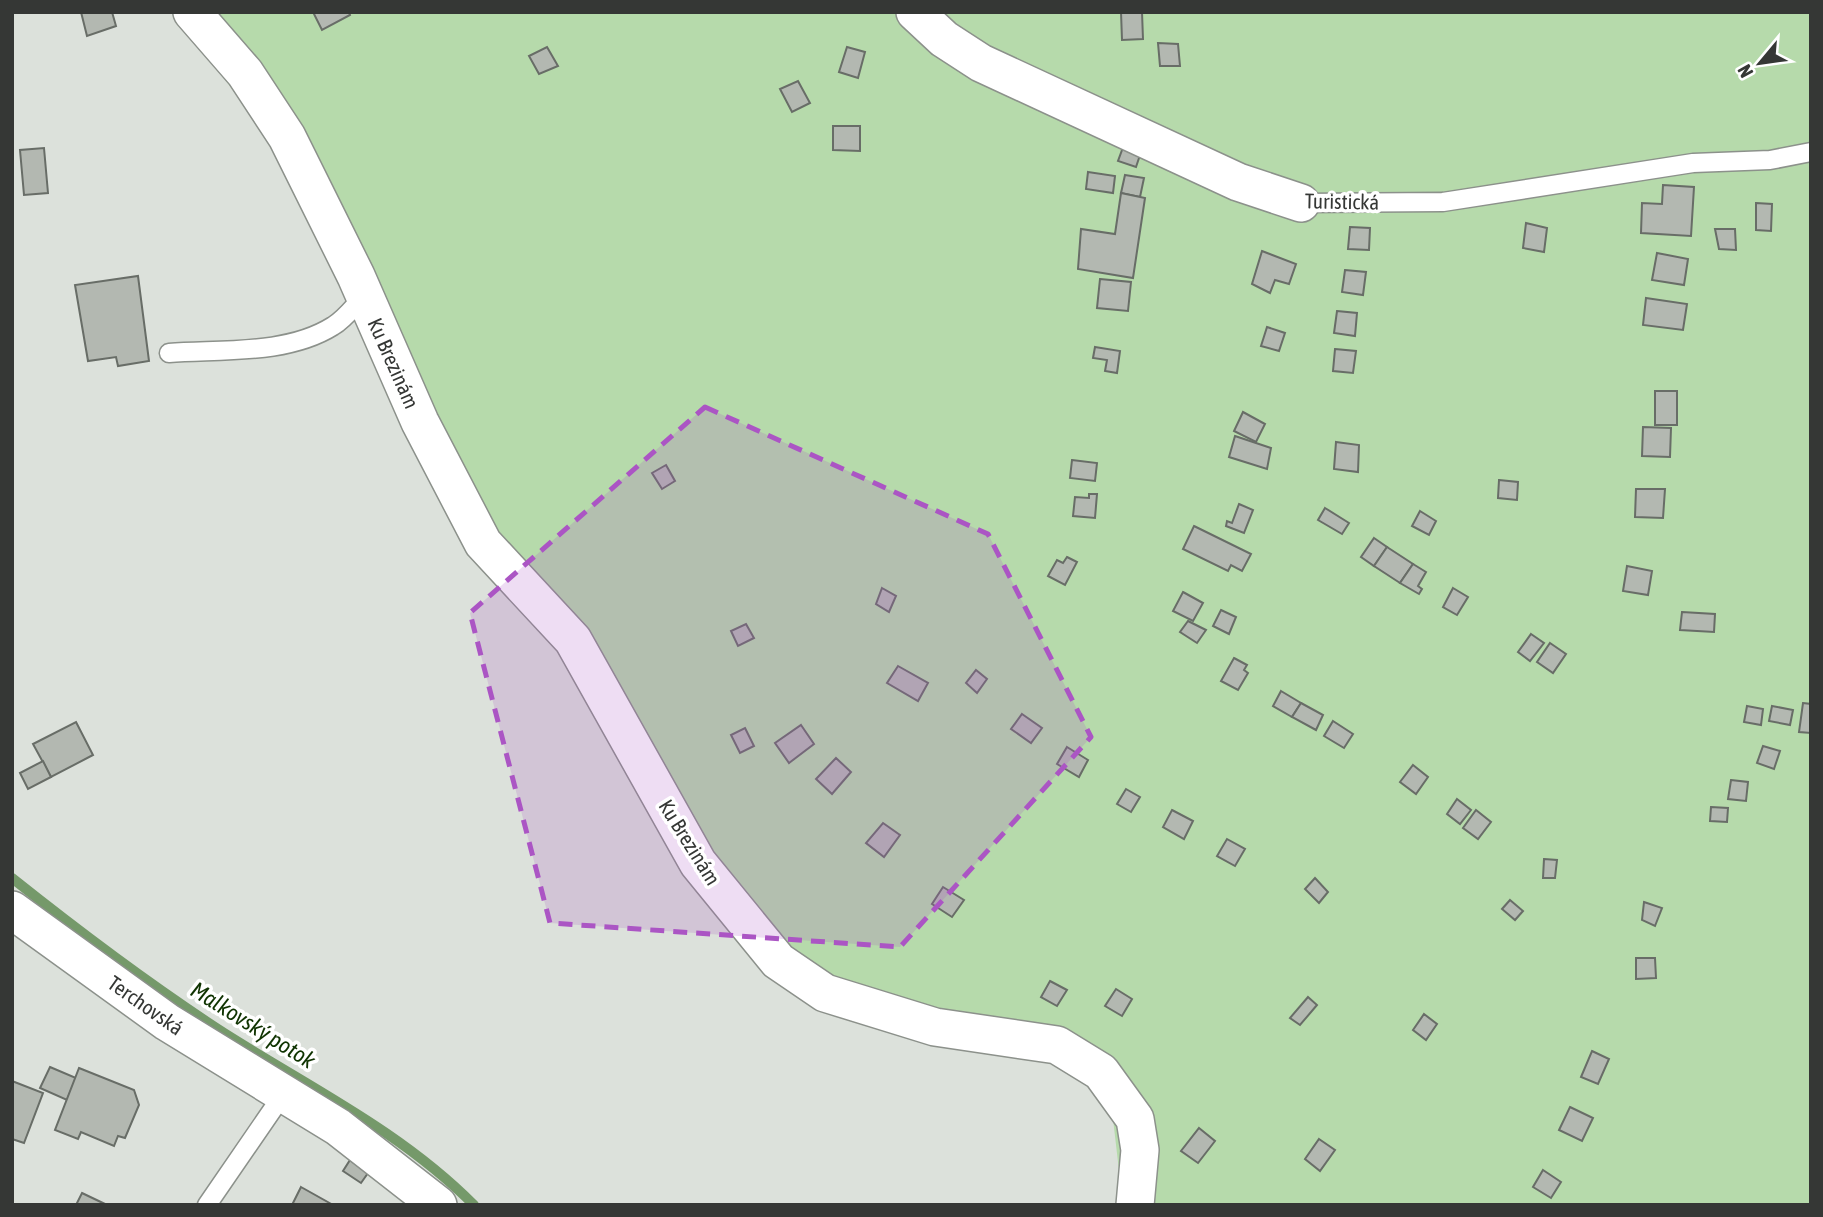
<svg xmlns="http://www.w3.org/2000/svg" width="1823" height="1217" font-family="'Asap Condensed',sans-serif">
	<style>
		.green { fill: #b6daab }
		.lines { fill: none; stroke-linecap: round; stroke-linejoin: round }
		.stream { stroke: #75996a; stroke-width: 10 }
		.building { fill: #b3b8b1; stroke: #686d67; stroke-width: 2 }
		.lane-casing { stroke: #8c918b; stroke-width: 21 }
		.street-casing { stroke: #8c918b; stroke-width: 40 }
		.lane { stroke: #fff; stroke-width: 18 }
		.street { stroke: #fff; stroke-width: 37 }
		.marked { fill: #ab55c4; fill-opacity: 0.2; stroke: #ab55c4; stroke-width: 5; stroke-dasharray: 14 9; stroke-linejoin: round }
		.labels { text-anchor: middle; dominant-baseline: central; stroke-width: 7; stroke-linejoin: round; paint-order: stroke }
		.street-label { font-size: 21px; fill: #353735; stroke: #fff }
		.water-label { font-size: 23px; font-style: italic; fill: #0f3301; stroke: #fff }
	</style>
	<rect width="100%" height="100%" fill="#dce1db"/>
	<path class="green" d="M172,12H1811V1205H1123L1108,1076L817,988L697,859L575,653L511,585L366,260Z"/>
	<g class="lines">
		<path class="stream" d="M12,878C81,933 150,985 224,1033C309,1087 402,1132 474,1205"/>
	</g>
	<g class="building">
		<path d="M81,12H112L116,26L87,36Z"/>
		<path d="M313,12H349L350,15L322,30Z"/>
		<path d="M1121,12H1142L1143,39L1122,40Z"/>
		<path d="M1158,43L1178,44L1180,66H1160Z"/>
		<path d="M547,47L558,66L539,74L529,56Z"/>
		<path d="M847,47L865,52L858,78L839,72Z"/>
		<path d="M798,81L810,103L792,112L780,89Z"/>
		<path d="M833,126H860V151L833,150Z"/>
		<path d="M1125,142L1142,149L1136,167L1118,161Z"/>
		<path d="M44,148L48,193L24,195L20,150Z"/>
		<path d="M1088,172L1115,176L1113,193L1086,189Z"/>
		<path d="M1125,175L1144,178L1140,197L1121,193Z"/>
		<path d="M1663,185L1694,187L1691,236L1641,233L1642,203L1662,204Z"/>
		<path d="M1121,193L1145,198L1133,278L1078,269L1081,229L1115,234Z"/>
		<path d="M1756,203L1772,204L1771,231L1756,230Z"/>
		<path d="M1526,223L1547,228L1544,252L1523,248Z"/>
		<path d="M1350,227L1370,228L1369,250L1348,249Z"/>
		<path d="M1715,229H1735L1736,250L1719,249Z"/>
		<path d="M1262,251L1296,264L1289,284L1275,280L1270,293L1252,284Z"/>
		<path d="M1657,253L1688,259L1684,285L1652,280Z"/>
		<path d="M1345,270L1366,272L1363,295L1342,292Z"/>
		<path d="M138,276L149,361L118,366L116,357L88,361L75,285Z"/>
		<path d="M1100,279L1131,282L1128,311L1097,308Z"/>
		<path d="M1646,298L1687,304L1683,330L1643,325Z"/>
		<path d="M1337,311L1357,313L1355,336L1334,333Z"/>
		<path d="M1267,327L1285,333L1279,351L1261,346Z"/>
		<path d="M1095,347L1120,351L1117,373L1105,371L1107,360L1093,358Z"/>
		<path d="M1335,349L1356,351L1353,373L1333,371Z"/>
		<rect x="1655" y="391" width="22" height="34"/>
		<path d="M1243,412L1265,424L1256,442L1234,431Z"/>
		<path d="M1643,427L1671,428L1670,457L1642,456Z"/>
		<path d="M1235,436L1271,448L1267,469L1229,457Z"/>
		<path d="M1336,442L1359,445L1358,472L1334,469Z"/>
		<path d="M1072,460L1097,463L1095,481L1070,478Z"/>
		<path d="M666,465L675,481L662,489L652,473Z"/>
		<path d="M1499,480L1518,482L1517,500L1498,498Z"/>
		<path d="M1636,489H1665L1663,518L1635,517Z"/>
		<path d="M1089,494H1097L1095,518L1073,516L1075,497L1089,498Z"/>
		<path d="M1239,504L1253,510L1244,533L1226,526L1227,521L1232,523Z"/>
		<path d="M1325,508L1349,523L1342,534L1318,520Z"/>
		<path d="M1420,511L1436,521L1429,535L1412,526Z"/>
		<path d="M1194,526L1251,554L1242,571L1231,565L1228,571L1183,549Z"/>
		<path d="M1374,538L1387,547L1374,566L1361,557Z"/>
		<path d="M1387,547L1413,564L1400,583L1374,566Z"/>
		<path d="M1067,557L1077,562L1065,585L1048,576L1057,560L1063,563Z"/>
		<path d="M1413,564L1426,572L1418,586L1422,589L1419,594L1400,583Z"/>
		<path d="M1627,566L1652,571L1648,595L1623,591Z"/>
		<path d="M882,588L896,596L889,612L876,604Z"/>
		<path d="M1453,588L1468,597L1457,615L1443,607Z"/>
		<path d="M1183,592L1203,603L1193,621L1173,611Z"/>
		<path d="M1221,610L1236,617L1229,634L1213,626Z"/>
		<path d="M1682,612L1715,614L1714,632L1680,630Z"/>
		<path d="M1188,621L1206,630L1197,643L1180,632Z"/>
		<path d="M746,624L754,638L738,646L731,631Z"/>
		<path d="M1531,634L1544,643L1530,661L1518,652Z"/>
		<path d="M1550,643L1566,654L1553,673L1537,662Z"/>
		<path d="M1234,658L1247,665L1244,670L1248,673L1238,690L1221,681Z"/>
		<path d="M898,666L928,683L918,701L887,683Z"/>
		<path d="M976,670L987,679L977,693L966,683Z"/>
		<path d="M1281,691L1301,703L1292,717L1273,706Z"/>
		<path d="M1301,703L1323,715L1316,730L1292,717Z"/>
		<path d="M1803,703L1811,704V733L1799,732Z"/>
		<path d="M1747,706L1763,709L1761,725L1744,722Z"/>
		<path d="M1772,706L1793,710L1790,725L1769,721Z"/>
		<path d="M1022,714L1042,728L1031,743L1011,729Z"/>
		<path d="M1333,721L1353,734L1344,748L1324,736Z"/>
		<path d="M76,722L93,755L51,777L33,744Z"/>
		<path d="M801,725L814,744L789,763L775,743Z"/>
		<path d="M745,728L754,746L740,753L731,735Z"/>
		<path d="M1763,746L1780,751L1774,769L1757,763Z"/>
		<path d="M1067,747L1088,760L1079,777L1057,764Z"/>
		<path d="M836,758L851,772L832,794L816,779Z"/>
		<path d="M43,761L51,777L28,789L20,773Z"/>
		<path d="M1413,765L1428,777L1416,794L1400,782Z"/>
		<path d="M1731,780L1748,782L1746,801L1728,799Z"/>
		<path d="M1126,789L1140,797L1131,812L1117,804Z"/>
		<path d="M1457,799L1471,810L1460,824L1447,814Z"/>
		<path d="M1711,807L1728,808L1727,822L1710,821Z"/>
		<path d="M1172,810L1193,821L1184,839L1163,827Z"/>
		<path d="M1476,810L1491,822L1478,839L1463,828Z"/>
		<path d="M883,823L900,835L884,857L866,843Z"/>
		<path d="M1227,839L1245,849L1235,866L1217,856Z"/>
		<path d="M1544,859L1557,860L1555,878H1543Z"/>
		<path d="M1315,878L1328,892L1319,903L1305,889Z"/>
		<path d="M943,887L964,900L952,917L932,904Z"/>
		<path d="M1510,900L1523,911L1515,920L1502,909Z"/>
		<path d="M1644,902L1662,908L1655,926L1642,920Z"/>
		<path d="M1636,958H1655L1656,978L1636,979Z"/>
		<path d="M1050,981L1067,990L1057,1006L1041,997Z"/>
		<path d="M1116,989L1132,999L1122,1016L1105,1006Z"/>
		<path d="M1308,997L1317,1005L1300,1025L1290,1018Z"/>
		<path d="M1424,1014L1437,1024L1426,1040L1413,1030Z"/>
		<path d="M1592,1051L1609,1059L1598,1084L1581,1077Z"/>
		<path d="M50,1067L76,1078L67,1100L40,1088Z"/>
		<path d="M79,1068L134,1090L139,1105L125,1138L118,1136L114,1146L81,1132L78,1139L55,1130Z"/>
		<path d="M12,1081L43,1093L24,1143L12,1139Z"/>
		<path d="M1570,1107L1593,1118L1582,1141L1559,1130Z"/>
		<path d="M1199,1128L1215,1141L1198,1163L1181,1151Z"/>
		<path d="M1319,1139L1335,1150L1320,1171L1305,1159Z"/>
		<path d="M350,1160L368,1173L361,1183L343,1171Z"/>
		<path d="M1543,1170L1561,1182L1551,1198L1533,1187Z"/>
		<path d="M301,1187L333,1205H292Z"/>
		<path d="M82,1193L105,1204V1205H76Z"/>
	</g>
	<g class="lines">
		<defs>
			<g id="lane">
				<path d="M1301,203L1443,202L1693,163L1770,160L1811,152"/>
				<path d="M169,353C221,349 287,355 333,326C345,319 355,305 364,296"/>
				<path d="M207,1205L284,1093"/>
			</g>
			<g id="street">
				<path d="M192,12L245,73L287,137L356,276L420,422L483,543L573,640L698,863L778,961L825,993L935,1027L1057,1045L1101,1072L1135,1119L1140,1150L1135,1205"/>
				<path d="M915,12L944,39L981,63L1238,182L1301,203"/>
				<path d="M12,910L167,1022L338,1127L438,1205"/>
			</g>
		</defs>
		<use href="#lane" class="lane-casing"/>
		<use href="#street" class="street-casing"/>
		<use href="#lane" class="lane"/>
		<use href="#street" class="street"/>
	</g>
	<path class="marked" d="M705,407L988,534L1091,737L900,947L550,923L470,613Z"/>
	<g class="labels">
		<g class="street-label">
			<text transform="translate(1342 201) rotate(1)">Turistická</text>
			<text transform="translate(394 363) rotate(66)">Ku Brezinám</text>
			<text transform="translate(690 842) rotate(58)">Ku Brezinám</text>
			<text transform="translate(146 1005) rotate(35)">Terchovská</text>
		</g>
		<g class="water-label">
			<text transform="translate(253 1025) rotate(32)">Malkovský potok</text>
		</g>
	</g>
	<rect width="1823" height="1217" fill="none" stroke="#353735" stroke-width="28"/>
	<g transform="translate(1760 63) rotate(241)" stroke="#ffffff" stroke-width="5" paint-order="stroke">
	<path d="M0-5L12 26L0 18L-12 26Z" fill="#353735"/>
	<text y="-10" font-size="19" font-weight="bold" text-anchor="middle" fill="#353735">N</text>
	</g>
</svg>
